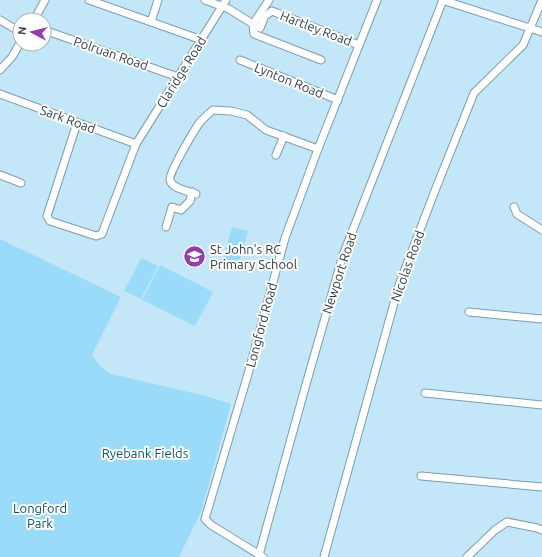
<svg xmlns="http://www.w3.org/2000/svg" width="542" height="557" font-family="Ubuntu,sans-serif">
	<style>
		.green { fill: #9adbf9 }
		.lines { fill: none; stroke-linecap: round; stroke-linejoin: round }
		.minor-casing { stroke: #7b9dad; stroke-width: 9 }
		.minor { stroke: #fff; stroke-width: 7 }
		.labels { text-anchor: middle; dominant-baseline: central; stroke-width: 4; stroke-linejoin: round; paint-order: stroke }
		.street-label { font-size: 13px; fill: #2f3e45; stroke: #fff }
		.poi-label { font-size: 13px; fill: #2f3e45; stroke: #fff; text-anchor: start }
		.park-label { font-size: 13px; fill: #0e526b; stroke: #fff }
	</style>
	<rect width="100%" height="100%" fill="#c3e7f8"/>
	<g class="green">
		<path d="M232,227L248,231L239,264L223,259Z"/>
		<path d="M0,239L121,297L92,355L100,366L111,374L206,396L231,404L201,512L179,557H0Z"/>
		<path d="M141,258L158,266L141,299L124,291Z"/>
		<path d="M160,265L213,292L195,326L142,300Z"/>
	</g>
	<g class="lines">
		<defs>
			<g id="minor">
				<path d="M89,0L202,40"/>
				<path d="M205,0L229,9L253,24L269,0"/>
				<path d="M442,0L542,32"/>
				<path d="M0,20L20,32"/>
				<path d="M34,20L45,0"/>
				<path d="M151,22L158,0"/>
				<path d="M253,24L260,28L265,16L272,11L359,45"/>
				<path d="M253,24L254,34L321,60"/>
				<path d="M44,30L178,77"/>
				<path d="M240,60L338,100"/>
				<path d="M0,70L12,57L20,43"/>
				<path d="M0,94L136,144"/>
				<path d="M77,123L47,216L50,221L53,222L96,236L102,234L103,231L136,144L226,0"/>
				<path d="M276,155L284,136"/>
				<path d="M0,175L21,183"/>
				<path d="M196,194C189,191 172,189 170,180C168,174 196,127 201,121C205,117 209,113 213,110L231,111L247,115L266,130L318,149"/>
				<path d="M514,207L517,214L542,230"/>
				<path d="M166,227L172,207L181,210L190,201L192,192"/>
				<path d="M469,312L542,319"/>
				<path d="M425,393L542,405"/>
				<path d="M421,476L542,487"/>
				<path d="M259,555L303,395L343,255L443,0"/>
				<path d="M263,557L211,525L205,519L248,374L285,238L318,149L377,0"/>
				<path d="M324,557L399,285L436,188L474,93L523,45L542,0"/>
				<path d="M467,557L495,530L507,522L537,528L542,530"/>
			</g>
		</defs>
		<use href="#minor" class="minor-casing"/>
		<use href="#minor" class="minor"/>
	</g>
	<defs>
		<symbol id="school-disc" viewBox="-11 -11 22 22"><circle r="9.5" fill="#943ca8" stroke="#fff"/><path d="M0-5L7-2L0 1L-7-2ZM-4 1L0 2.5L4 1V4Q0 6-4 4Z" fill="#fff"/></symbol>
	</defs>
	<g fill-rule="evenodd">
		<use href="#school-disc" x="182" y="244" width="25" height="25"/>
	</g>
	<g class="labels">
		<g class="street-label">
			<text transform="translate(316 28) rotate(21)">Hartley Road</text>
			<text transform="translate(111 53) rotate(19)">Polruan Road</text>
			<text transform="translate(181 72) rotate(-58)">Claridge Road</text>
			<text transform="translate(289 80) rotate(22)">Lynton Road</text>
			<text transform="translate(68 119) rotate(20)">Sark Road</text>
			<text transform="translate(407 266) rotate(-70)">Nicolas Road</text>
			<text transform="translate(339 273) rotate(-72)">Newport Road</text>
			<text transform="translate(261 325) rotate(-75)">Longford Road</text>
		</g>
		<g class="poi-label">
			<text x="210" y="249">St John's RC<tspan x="210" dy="15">Primary School</tspan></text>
		</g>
		<g class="park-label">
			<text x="145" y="453">Ryebank Fields</text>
			<text x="40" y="508">Longford<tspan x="40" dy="15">Park</tspan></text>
		</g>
	</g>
	<g transform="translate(32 32) rotate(277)"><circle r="19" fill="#ffffff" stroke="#acb2b5"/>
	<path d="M0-3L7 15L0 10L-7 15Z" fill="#943ca8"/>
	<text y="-6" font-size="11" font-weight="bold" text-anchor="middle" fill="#2f3e45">N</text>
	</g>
</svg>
